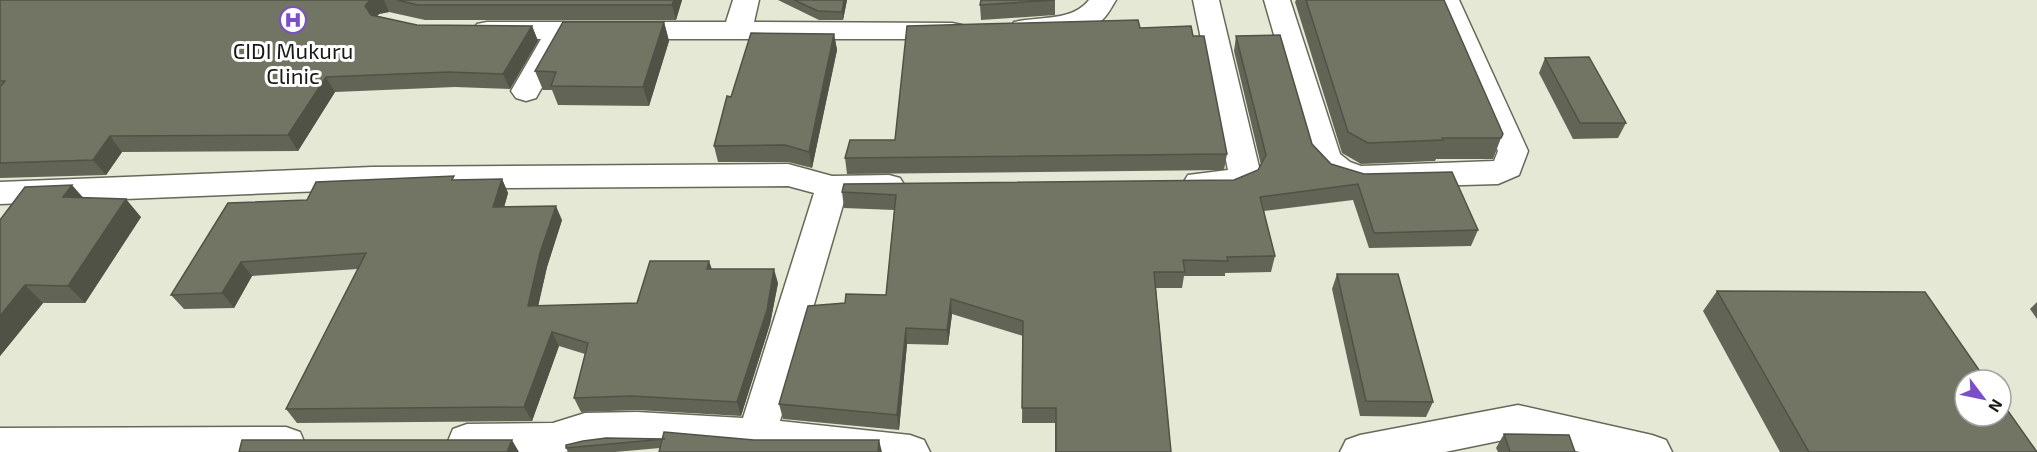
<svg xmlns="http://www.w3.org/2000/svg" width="2037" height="452" font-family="'Exo 2',sans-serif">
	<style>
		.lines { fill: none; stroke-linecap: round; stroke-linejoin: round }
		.minor-casing { stroke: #666958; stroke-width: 3 }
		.minor { fill: #fff; fill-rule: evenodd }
		.wall { fill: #626556 }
		.shaded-wall { fill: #505246 }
		.building { fill: #727564; stroke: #505246; stroke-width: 1.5 }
		.labels { text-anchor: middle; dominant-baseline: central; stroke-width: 6; stroke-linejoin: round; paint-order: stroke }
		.poi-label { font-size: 22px; fill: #191a14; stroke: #fff }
	</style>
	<rect width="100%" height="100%" fill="#e4e8d5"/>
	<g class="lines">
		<defs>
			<g id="minor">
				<path d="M733,0H759L754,22L952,23L962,25L966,31L962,37L952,39H569L536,98L526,101L516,98L511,91L541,39L477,36L473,30L477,24L487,22H726Z"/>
				<path d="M1089,0H1116C1112,6 1108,15 1102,20C1089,32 1032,38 1014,34L1010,28L1014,22C1039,16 1072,22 1089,0Z"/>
				<path d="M1193,0H1219L1260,171L1254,184C1233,195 1211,198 1188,191L1183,183L1188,175L1228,170Z"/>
				<path d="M1264,0H1290L1340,154L1350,162L1361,166L1494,161L1498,151L1433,0H1459L1528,151L1519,175L1498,184L1359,188L1328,178L1310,159Z"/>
				<path d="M788,164L832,176L889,175L900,178L905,186L900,194L889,197L845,198L780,421L910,435L924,440L930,452H760L637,444L585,445L566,452H453L448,441L453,429L467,424L553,423L585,413L637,412L743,418L814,193L788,186L372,189L0,204V182L372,167Z"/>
				<path d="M1518,405L1652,435L1666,440L1672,452H1580L1518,437L1445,452H1340L1346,440L1360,435Z"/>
				<path d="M286,427L300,432L305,444L302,452H0V428Z"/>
			</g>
		</defs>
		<use href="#minor" class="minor-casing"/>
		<use href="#minor" class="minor"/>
	</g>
	<g class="wall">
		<path d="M0,0H682L676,20H425L389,12L379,14L377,16L417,25L532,26L538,41L510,89L455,87L335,92L298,151L122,152L106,175L0,178Z"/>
		<path d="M778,0H847L843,20H819Z"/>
		<path d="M1055,0V15L981,20L980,5Z"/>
		<path d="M1296,0H1444L1501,138L1493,159H1436L1435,161L1361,164L1342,153L1295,2Z"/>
		<path d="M664,22L669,41L649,106L558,105L552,90H543L535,71Z"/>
		<path d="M1140,28L1193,36L1227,154L1224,170L847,174L845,158L895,140Z"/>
		<path d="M834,34L837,50L812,168L788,162H718L714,146L731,97Z"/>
		<path d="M1236,36L1312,144L1331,164L1478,230L1471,246L1369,248L1353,200L1264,211L1275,256L1271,272L1225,273V276H1184L1182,288H1156L1171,452H1055V423H1022L1023,336L952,314L948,345L907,344L899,430L783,419L779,404L845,303L886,295L894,210L844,208L842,192L1234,180L1258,170L1261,165L1234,51Z"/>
		<path d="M1545,58L1626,123L1618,138L1573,139L1539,73Z"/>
		<path d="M502,179L508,193L504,207L562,220L547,267L538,306L637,303L712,269L778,283L770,324L741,416L637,410L581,412L574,398L585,354L559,346L532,421L297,423L286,409L358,269L252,276L234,308L184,309L171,295L307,200L455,180Z"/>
		<path d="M83,198L141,217L85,303H43L0,356V220Z"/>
		<path d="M1337,274L1433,402L1426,417L1360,416L1332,289Z"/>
		<path d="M1717,291L2037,452H1780L1703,311Z"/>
		<path d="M2037,302V319L2030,309Z"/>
		<path d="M1504,434L1575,452H1498L1496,448Z"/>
		<path d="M662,439L882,452L660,448L615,452H568L566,448Z"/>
	</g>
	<g class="shaded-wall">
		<path d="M370,0H384L389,12L379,14L373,21L365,6Z"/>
		<path d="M674,0H682L676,20L672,5Z"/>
		<path d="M844,0H847L843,20L842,12Z"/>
		<path d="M664,22L669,41L649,106L643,87Z"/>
		<path d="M532,26L538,41L510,89L503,74Z"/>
		<path d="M834,34L837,50L812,168L809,152Z"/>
		<path d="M326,77L335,92L298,151L288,135Z"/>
		<path d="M110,136L122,152L106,175L93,160Z"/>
		<path d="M502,179L508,193L500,222L493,207Z"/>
		<path d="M72,185L88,203L63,197Z"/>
		<path d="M126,199L141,217L85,303L68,286Z"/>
		<path d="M556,206L562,220L547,267L535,320L528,306L540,253Z"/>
		<path d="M709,261L714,275L707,269Z"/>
		<path d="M241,262L252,276L234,308L222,293Z"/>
		<path d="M774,269L778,283L770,324L741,416L737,402Z"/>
		<path d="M25,285L43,303L0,356V316Z"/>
		<path d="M951,299L952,314L948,345L947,330Z"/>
		<path d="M906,328L907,344L899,430L897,415Z"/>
		<path d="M552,332L559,346L532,421L524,407Z"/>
		<path d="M512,440L519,452H507Z"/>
		<path d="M879,440L882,452H878Z"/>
	</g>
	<g class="building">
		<path d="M0,0H370L365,6L371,15L417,25L532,26L503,74L448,72L326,77L288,135L110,136L93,160L0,163V87L5,81H0Z"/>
		<path d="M397,0H674L672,5H418Z"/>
		<path d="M794,0H844L842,12L818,11Z"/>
		<path d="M981,0H1055L980,5Z"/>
		<path d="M1306,0H1444L1503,134L1501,138H1442L1443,140L1368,143L1348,132Z"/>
		<path d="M1138,20L1140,28L1191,26L1193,36H1204L1227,154L845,158L850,140H895L907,26Z"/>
		<path d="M563,22H664L643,87L551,86L556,72L535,71Z"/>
		<path d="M751,33L834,34L809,152L785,145L714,146L727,96L731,97Z"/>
		<path d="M1280,35L1312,144L1331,164L1364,174L1452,172L1478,230L1374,233L1358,184L1260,197L1275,256L1227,257L1228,261L1183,260L1185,272H1154L1171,452H1056V408H1022L1023,321L951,299L947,330L906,328L897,415L779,404L808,306L845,303L846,294L886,295L896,195L842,192L844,184L1234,180L1258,170L1266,155L1236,36Z"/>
		<path d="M1589,57L1626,123H1580L1545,58Z"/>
		<path d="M454,176L452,180L502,179L493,207L556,206L540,253L528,306L637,303L650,261H709L707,269H774L767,310L737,402L631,396L574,398L588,343L552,332L524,407L286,409L366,253L241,262L222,293L171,295L228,203L307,200L316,182Z"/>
		<path d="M72,185L63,197L126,199L68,286L25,285L0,316V220L25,187Z"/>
		<path d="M1337,274H1398L1433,402L1366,401Z"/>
		<path d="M1717,291L1925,292L1986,380H1965V416H2001V401L2037,452H1809Z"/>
		<path d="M664,432L754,440H879L878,452H659Z"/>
		<path d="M1504,434L1569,435L1575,452H1510Z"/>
		<path d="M606,438L665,439L566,448V445L583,441Z"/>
		<path d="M242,440H512L507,452H239Z"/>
	</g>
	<defs>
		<symbol id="hospital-ring" viewBox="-11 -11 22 22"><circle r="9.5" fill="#fff" stroke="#7b4fc8" stroke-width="1.5"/><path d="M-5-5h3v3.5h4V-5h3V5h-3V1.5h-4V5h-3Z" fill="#7b4fc8"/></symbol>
	</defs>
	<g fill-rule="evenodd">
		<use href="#hospital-ring" x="278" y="5" width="30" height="30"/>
	</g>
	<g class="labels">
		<g class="poi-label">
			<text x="293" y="50">CIDI Mukuru<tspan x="293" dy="25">Clinic</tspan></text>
		</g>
	</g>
	<g transform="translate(1983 398) rotate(122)"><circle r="28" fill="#ffffff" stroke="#a3a3a1" stroke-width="1.5"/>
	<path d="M0-4.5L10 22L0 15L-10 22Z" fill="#7b4fc8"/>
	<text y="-9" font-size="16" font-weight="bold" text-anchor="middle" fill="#191a14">N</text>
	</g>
</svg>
